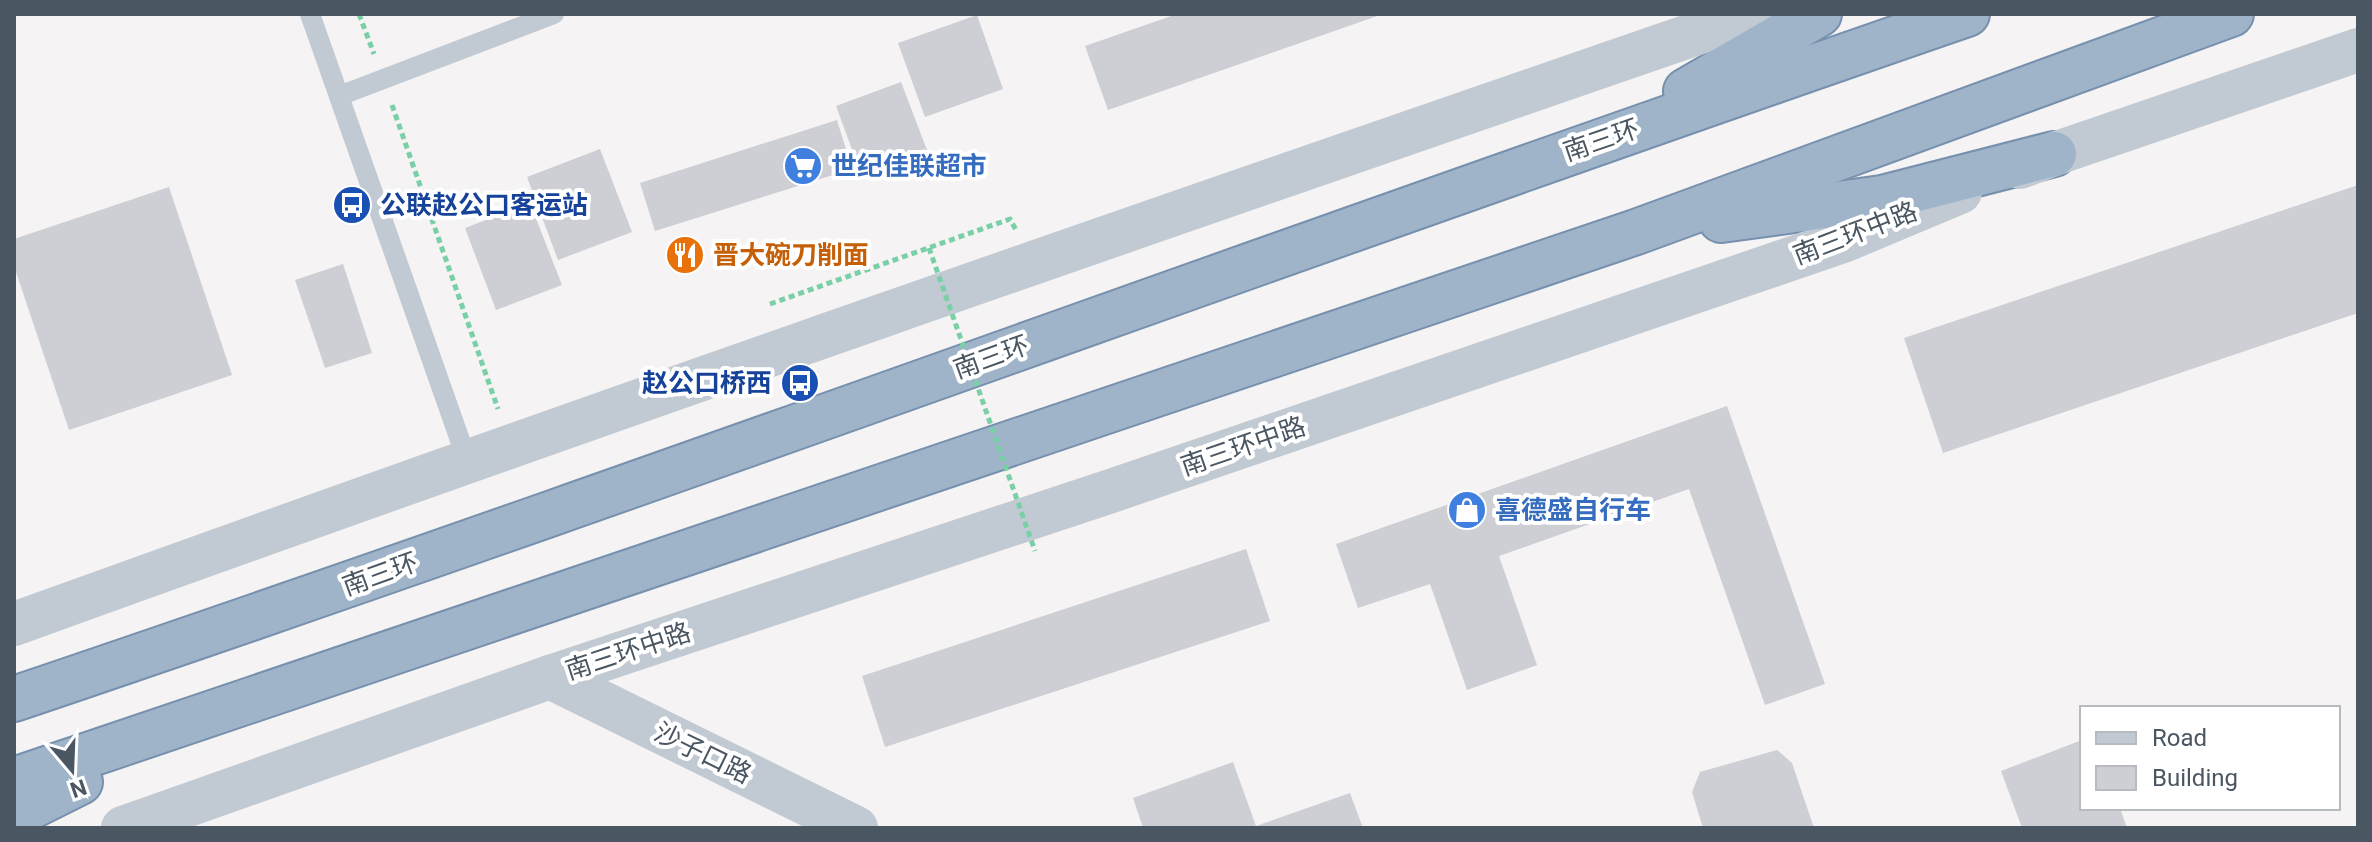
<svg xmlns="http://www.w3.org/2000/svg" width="2372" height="842" font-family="Roboto,'Noto Sans SC',sans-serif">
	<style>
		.building { fill: #cdcfd5 }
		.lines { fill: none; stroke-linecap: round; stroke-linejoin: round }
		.trunk-casing { stroke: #7690ad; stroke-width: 48 }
		.path { stroke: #7ad0a6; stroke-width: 5; stroke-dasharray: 6 4; stroke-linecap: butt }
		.service { stroke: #c1cad2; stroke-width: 20 }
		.tertiary { stroke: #c1cad2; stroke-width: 44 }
		.trunk { stroke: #9fb4c9; stroke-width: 44 }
		.path-bridge { stroke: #7ad0a6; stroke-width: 5; stroke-dasharray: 6 4; stroke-linecap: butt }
		.labels { text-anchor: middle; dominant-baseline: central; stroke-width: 8; stroke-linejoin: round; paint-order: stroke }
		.street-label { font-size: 26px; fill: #4a5661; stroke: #fff }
		.shop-label { font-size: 26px; font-weight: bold; fill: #366cbe; stroke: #fff; text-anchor: start }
		.transit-label { font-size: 26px; font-weight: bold; fill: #164399; stroke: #fff; text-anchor: start }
		.food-label { font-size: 26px; font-weight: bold; fill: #c56008; stroke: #fff; text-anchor: start }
	</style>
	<rect width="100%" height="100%" fill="#f5f3f3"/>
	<g class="building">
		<path d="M1177,14H1383L1108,110L1085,46Z"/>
		<path d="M977,15L1003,89L925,117L898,43Z"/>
		<path d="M901,82L927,150L861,174L836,106Z"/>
		<path d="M837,120L852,169L655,231L640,183Z"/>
		<path d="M600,149L632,232L558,260L527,177Z"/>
		<path d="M2358,185V313L1943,453L1904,338Z"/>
		<path d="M169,187L232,375L69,430L14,266V239Z"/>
		<path d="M530,203L562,285L496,310L465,228Z"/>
		<path d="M343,264L372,353L325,368L295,280Z"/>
		<path d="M1727,406L1825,684L1765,705L1689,489L1499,556L1537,665L1467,690L1430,584L1358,608L1336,544Z"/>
		<path d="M1246,549L1270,621L885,747L862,676Z"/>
		<path d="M2082,740V808H2120L2127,828H2022L2001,771Z"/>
		<path d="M1777,750L1792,763L1814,828H1703L1692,792L1700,772Z"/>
		<path d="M1233,762L1256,826L1350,793L1363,828H1143L1133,798Z"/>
	</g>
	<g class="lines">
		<defs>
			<g id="trunk">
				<path d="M1686,91L1819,14"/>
				<path d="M1721,220L1882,198L2054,154"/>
				<path d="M14,699C668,478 1315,238 1967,14"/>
				<path d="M14,780L1636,232L2231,14"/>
				<path d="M14,815L80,782"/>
			</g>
		</defs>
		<use href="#trunk" class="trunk-casing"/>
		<g class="path">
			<path d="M359,14L374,54"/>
			<path d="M392,105L498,409"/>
			<path d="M770,304L1010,219L1016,230"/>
		</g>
		<g class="service">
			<path d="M310,14L467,460"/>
			<path d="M339,96L554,14"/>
		</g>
		<g class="tertiary">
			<path d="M2020,167L2054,154L2358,50"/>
			<path d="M14,624C592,415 1172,214 1753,14"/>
			<path d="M550,677L856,828"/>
			<path d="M123,828L550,677L1114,490L1843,241L1960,192"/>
		</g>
		<use href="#trunk" class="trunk"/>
		<path class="path-bridge" d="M929,248L1035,551"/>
	</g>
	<defs>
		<symbol id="supermarket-disc" viewBox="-11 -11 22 22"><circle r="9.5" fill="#3f7fe0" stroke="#fff"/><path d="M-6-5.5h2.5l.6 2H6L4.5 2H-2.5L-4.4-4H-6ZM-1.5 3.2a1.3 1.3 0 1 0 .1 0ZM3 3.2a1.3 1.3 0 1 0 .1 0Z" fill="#fff"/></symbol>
		<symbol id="bus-disc" viewBox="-11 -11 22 22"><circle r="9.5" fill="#1a4fb4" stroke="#fff"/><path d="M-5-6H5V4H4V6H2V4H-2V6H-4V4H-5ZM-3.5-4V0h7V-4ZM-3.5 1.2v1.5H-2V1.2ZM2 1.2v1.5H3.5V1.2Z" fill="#fff"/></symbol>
		<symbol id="restaurant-disc" viewBox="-11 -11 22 22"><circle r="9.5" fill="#e8710a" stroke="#fff"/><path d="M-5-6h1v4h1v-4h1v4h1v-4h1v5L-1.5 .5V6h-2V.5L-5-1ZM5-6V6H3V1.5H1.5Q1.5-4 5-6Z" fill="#fff"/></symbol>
		<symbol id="shop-disc" viewBox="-11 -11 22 22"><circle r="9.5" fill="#3f7fe0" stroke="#fff"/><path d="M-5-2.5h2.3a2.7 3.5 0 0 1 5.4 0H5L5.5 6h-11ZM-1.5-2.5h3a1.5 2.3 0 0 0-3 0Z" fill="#fff"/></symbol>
	</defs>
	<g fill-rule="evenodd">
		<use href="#supermarket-disc" x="781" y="144" width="44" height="44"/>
		<use href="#bus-disc" x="330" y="183" width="44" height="44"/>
		<use href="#restaurant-disc" x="663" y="233" width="44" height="44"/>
		<use href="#bus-disc" x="778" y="361" width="44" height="44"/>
		<use href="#shop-disc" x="1445" y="488" width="44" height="44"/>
	</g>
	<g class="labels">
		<g class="street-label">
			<text transform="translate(1601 140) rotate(-19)">南三环</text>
			<text transform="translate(1855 233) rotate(-21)">南三环中路</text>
			<text transform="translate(991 357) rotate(-20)">南三环</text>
			<text transform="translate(1243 446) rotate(-19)">南三环中路</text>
			<text transform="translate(380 574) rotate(-20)">南三环</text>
			<text transform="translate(628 651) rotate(-18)">南三环中路</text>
			<text transform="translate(703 753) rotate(26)">沙子口路</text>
		</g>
		<g class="shop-label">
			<text x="831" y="166">世纪佳联超市</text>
			<text x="1495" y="510">喜德盛自行车</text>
		</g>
		<g class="transit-label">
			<text x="380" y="205">公联赵公口客运站</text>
			<text x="772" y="383" text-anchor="end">赵公口桥西</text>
		</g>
		<g class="food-label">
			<text x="713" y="255">晋大碗刀削面</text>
		</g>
	</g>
	<rect width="2372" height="842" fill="none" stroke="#4a5661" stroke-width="32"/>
	<rect x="2080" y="706" width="260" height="104" fill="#ffffff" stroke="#b7bbc0" stroke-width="2"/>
	<rect x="2096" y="732" width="40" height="12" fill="#c1cad2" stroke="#b7bbc0" stroke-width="2"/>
	<text x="2152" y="746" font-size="24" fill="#4a5661">Road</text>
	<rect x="2096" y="766" width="40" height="24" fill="#cdcfd5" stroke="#b7bbc0" stroke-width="2"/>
	<text x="2152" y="786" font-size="24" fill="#4a5661">Building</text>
	<g transform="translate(72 770) rotate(161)" stroke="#ffffff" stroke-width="6" paint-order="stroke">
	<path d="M0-6L14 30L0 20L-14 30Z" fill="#4a5661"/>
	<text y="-12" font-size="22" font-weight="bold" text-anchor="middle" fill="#4a5661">N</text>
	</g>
</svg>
